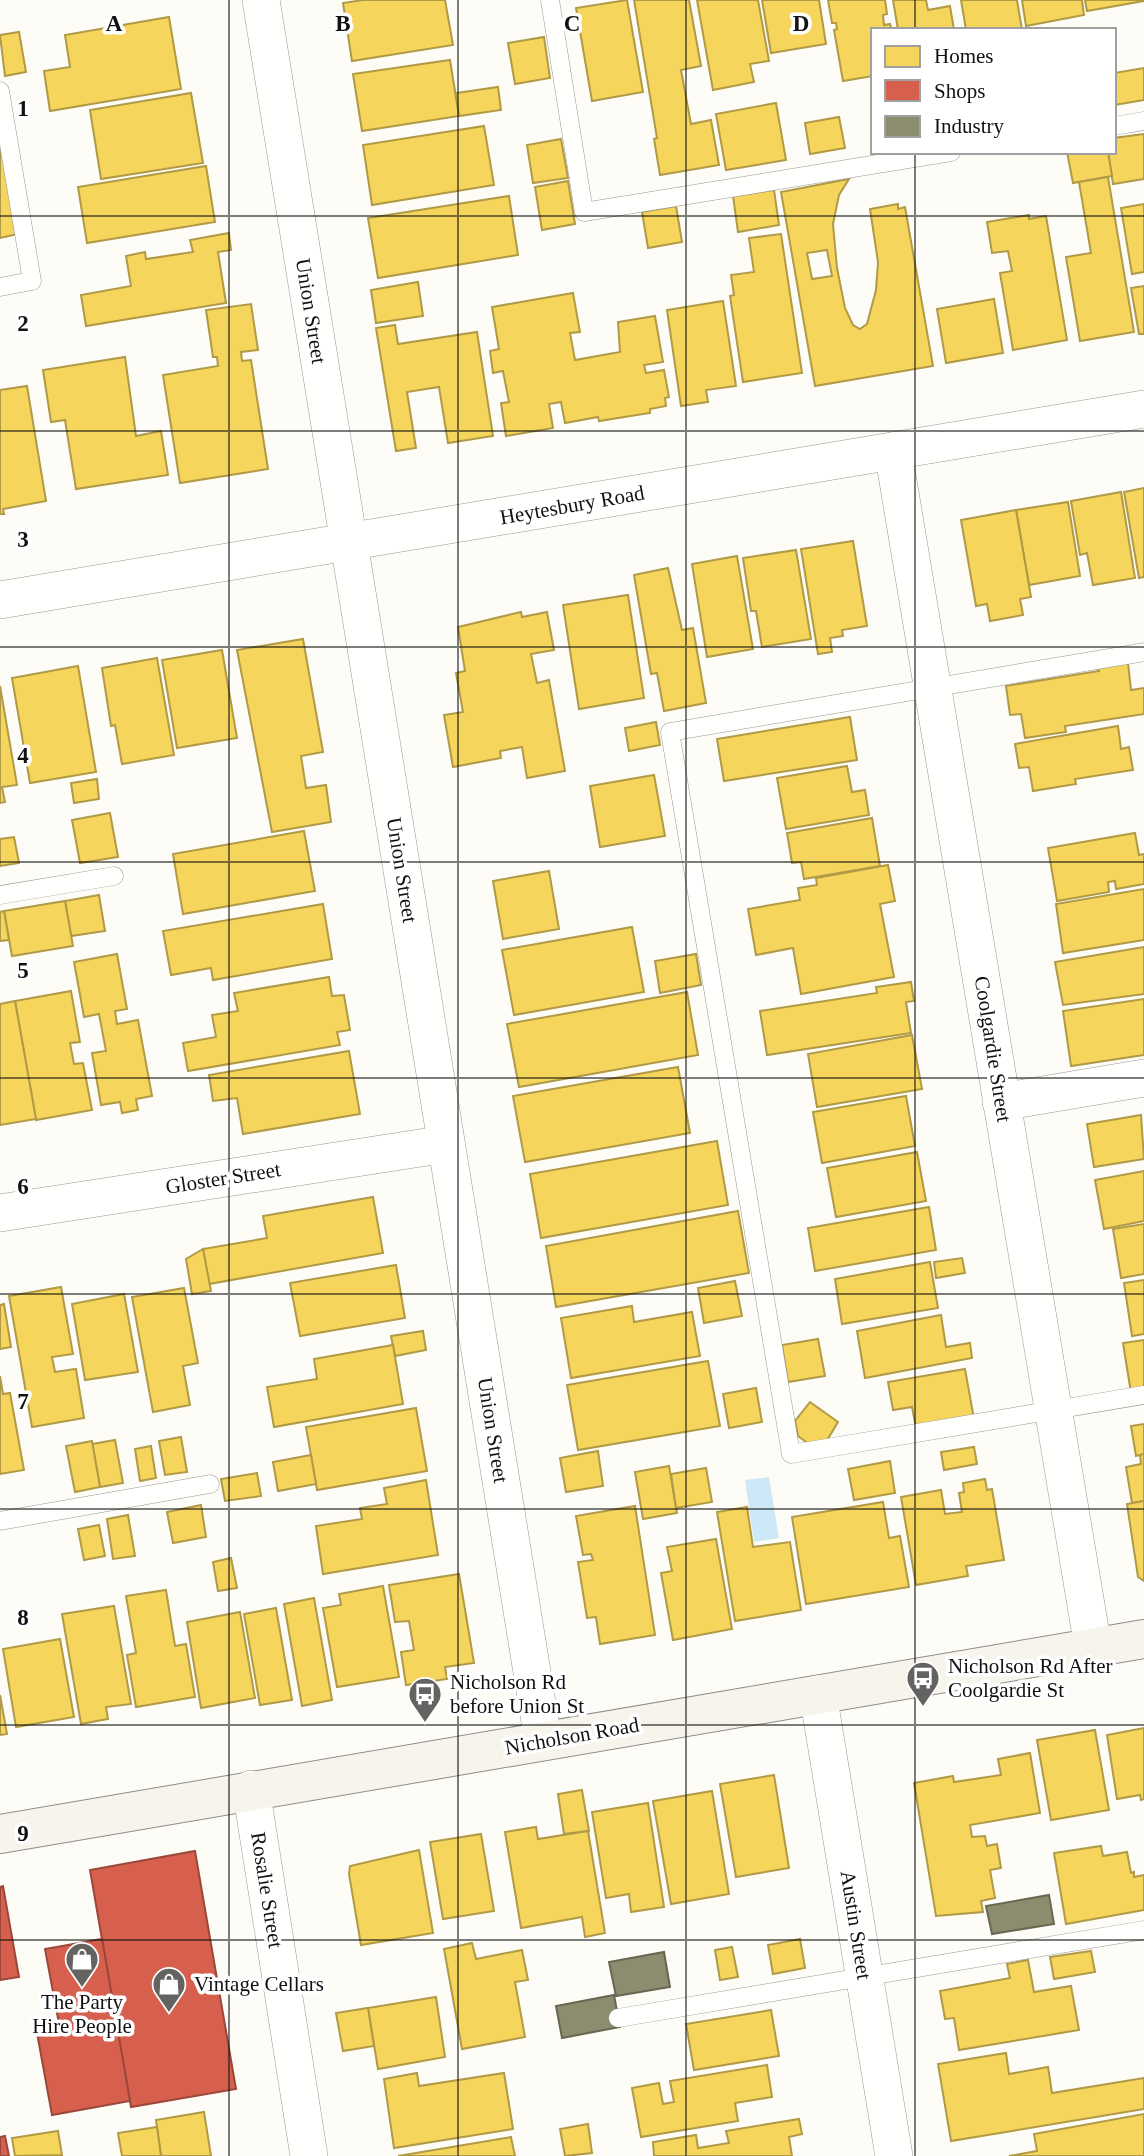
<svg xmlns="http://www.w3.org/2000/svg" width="1144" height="2156" font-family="Georgia,serif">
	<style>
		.water { fill: #cde8f7 }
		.homes { fill: #f6d55c; stroke: #b19a46; stroke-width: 2; fill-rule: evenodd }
		.shops { fill: #d6604d; stroke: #9b483b; stroke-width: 2 }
		.industry { fill: #8c8c6e; stroke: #676752; stroke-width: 2 }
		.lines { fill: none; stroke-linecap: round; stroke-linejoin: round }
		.lane-casing { stroke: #979795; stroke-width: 19 }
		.street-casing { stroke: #979795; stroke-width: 38 }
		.secondary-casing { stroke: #8e8d8b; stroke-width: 40 }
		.lane { stroke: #fffffe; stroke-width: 18 }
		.street { stroke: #fffffe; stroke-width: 37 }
		.secondary { stroke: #f6f4eb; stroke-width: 38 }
		.grid { fill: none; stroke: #111; stroke-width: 2; stroke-opacity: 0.55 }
		.labels { text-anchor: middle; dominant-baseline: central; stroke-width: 7; stroke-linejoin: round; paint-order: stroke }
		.street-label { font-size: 21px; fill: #111; stroke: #fff }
		.poi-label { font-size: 21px; fill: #111; stroke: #fff; text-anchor: start }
		.grid-label { font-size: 23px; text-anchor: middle; font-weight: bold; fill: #111; stroke: #fff; stroke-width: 7; stroke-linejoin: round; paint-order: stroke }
	</style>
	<rect width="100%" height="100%" fill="#fdfcf7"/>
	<path class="water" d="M769,1477L779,1538L754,1542L745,1480Z"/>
	<g class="homes">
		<path d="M363,0H445L453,45L352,61L343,3Z"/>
		<path d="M627,0L643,92L592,101L576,8Z"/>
		<path d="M634,0H689L701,66L681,70L691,124L711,120L719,165L660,175L654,139L657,138Z"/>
		<path d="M697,0H758L769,61L750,64L754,82L713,90Z"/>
		<path d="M762,0H819L826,44L771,53Z"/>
		<path d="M828,0H885L887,14L883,15L884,25L890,24L892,30H873V76L843,81L834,30L837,29L836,23H832Z"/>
		<path d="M893,0H926L928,10L950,6L954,30H898Z"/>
		<path d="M961,0H1017L1022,30H966Z"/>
		<path d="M1022,0H1082L1084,15L1026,26Z"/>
		<path d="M1085,0H1144V1L1087,11Z"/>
		<path d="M169,17L181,89L50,111L44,71L70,67L65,35Z"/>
		<path d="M19,32L26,72L5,76L0,35Z"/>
		<path d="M544,37L550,78L515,84L508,43Z"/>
		<path d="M450,60L459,116L362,131L353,74Z"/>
		<path d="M1144,68V100L1114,105V73Z"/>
		<path d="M498,87L501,110L459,116L456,93Z"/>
		<path d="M191,93L203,163L101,179L90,110Z"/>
		<path d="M776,103L786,160L726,170L716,114Z"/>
		<path d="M839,117L845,148L810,154L805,123Z"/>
		<path d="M484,126L494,185L372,205L363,145Z"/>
		<path d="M0,133L18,234L0,238Z"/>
		<path d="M1144,134V179L1113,184L1108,152H1114V138Z"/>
		<path d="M561,139L568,178L533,183L527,145Z"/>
		<path d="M1067,152H1108L1112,176L1073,183Z"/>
		<path d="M206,166L215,222L87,243L78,187Z"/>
		<path d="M1108,177L1134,332L1080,341L1066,257L1091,253L1079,182Z"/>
		<path d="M849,179L839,195L833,224L837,268L845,308L853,325L860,329L867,324L876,290L878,262L870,209L898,204V209L905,207L933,366L815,386L781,192ZM827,250L832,276L812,279L807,253Z"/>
		<path d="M568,181L575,224L542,230L535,187Z"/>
		<path d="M774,190L779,225L738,232L733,196Z"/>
		<path d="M509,196L518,255L378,278L368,218Z"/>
		<path d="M1144,204V272L1132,274L1121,208Z"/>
		<path d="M676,206L682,242L648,248L642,212Z"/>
		<path d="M1029,215V219L1046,216L1067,340L1013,350L1000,273L1012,271L1008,251L992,253L987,222Z"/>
		<path d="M229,233L231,250L218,252L226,303L86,326L81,295L131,286L126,256L145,252L146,259L193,252L190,240Z"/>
		<path d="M781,234L802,373L743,382L730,296L734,295L731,275L754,272L749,238Z"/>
		<path d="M418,282L423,316L376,323L371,290Z"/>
		<path d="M1144,286V334H1139L1131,288Z"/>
		<path d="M573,293L580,332L570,333L575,360L620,352L618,322L655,316L663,362L644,365L646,373L664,370L669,397L665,398L666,406L650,409V413L599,421L598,417L565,423L561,402L549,404L553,428L506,436L501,403L509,402L503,371L493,373L490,351L499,349L492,307Z"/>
		<path d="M994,299L1003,353L946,363L937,309Z"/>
		<path d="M723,301L736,386L706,390L708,402L681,406L667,310Z"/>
		<path d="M251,304L258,350L241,352L242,361L251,360L268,469L180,483L163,375L218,366L217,357H213L206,310Z"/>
		<path d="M395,325L398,344L477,332L493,436L448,443L439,387L407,392L416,448L396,451L376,328Z"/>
		<path d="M125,357L136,436L161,431L168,475L76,489L65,420L51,422L43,370Z"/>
		<path d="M27,386L46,501L3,509L4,514H0V390Z"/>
		<path d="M1144,488V577L1139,578L1124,492Z"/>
		<path d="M1121,492L1135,578L1093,585L1087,553L1080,555L1071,501Z"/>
		<path d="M1068,502L1080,576L1029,585L1016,510Z"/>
		<path d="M1016,510L1031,597L1020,599L1023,615L990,621L987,604L976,606L961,520Z"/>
		<path d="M853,541L867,626L842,630L843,636L830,638L832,652L818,654L801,549Z"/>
		<path d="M796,550L811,639L762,647L756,611H751L743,558Z"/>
		<path d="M737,556L753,649L707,657L692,564Z"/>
		<path d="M668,568L682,630L693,628L706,703L664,711L657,673L651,674L634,575Z"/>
		<path d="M628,595L644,698L579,709L563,605Z"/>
		<path d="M521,612L522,617L547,612L554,650L531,654L537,683L549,680L565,771L527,778L522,747L500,751L501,758L453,767L444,715L463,712L456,673L465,671L458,627Z"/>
		<path d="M303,639L323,752L301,756L306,788L326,785L331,822L272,832L237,650Z"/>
		<path d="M222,650L237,738L177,748L162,660Z"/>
		<path d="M157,658L174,755L122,764L115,725L111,726L102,668Z"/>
		<path d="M1128,663L1131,690L1144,688V714L1065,726L1066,732L1025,738L1021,714L1010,715L1006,686L1099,671L1098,668Z"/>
		<path d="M78,666L96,772L30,783L12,678Z"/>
		<path d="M0,686L17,785L2,787L5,802L0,803Z"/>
		<path d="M850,717L857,760L724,781L717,739Z"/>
		<path d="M656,722L660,745L629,751L625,728Z"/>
		<path d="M1118,726L1121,749L1129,747L1133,770L1075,779L1076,784L1033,791L1029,767L1019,768L1015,744Z"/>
		<path d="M847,766L852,792L865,790L869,815L786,829L777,778Z"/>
		<path d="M654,775L665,836L600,847L590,786Z"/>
		<path d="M97,779L99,799L74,803L71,783Z"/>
		<path d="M110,813L118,857L80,863L72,820Z"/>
		<path d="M872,818L880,866L804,879L801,862L792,863L787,833Z"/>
		<path d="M304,831L315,891L183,914L173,854Z"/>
		<path d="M1135,833L1139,855L1144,854V884L1116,889L1115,881L1108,882L1109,892L1057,901L1048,848Z"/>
		<path d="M14,837L19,863L0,866V839Z"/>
		<path d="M888,865L895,901L880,904L894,977L801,994L793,948L756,955L748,909L800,900L798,888L817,885L816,878Z"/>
		<path d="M549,871L559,929L503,939L493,881Z"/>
		<path d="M1144,889V940L1063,953L1056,904Z"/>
		<path d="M99,895L105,931L71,936L65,901Z"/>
		<path d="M65,901L73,946L12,956L4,911Z"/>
		<path d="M323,904L332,959L213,980L211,968L171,975L163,931Z"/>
		<path d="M4,911L9,940L0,941V912Z"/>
		<path d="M632,927L644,992L514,1015L502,950Z"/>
		<path d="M1144,947V994L1063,1005L1055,962Z"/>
		<path d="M117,954L127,1009L115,1011L117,1024L138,1020L152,1096L136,1099L138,1110L122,1113L120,1102L101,1105L92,1053L106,1051L99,1014L84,1017L74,962Z"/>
		<path d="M696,954L701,985L660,993L655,961Z"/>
		<path d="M329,977L332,996L344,995L350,1030L337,1032L340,1045L188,1071L183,1043L216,1037L212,1015L238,1011L234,993Z"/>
		<path d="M911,982L914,1001L906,1002L911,1033L767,1055L760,1011L877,993L876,987Z"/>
		<path d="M71,991L80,1042L70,1043L74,1064L83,1063L92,1110L36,1120L15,1001Z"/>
		<path d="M687,992L698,1055L519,1087L507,1024Z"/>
		<path d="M1144,999V1055L1071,1066L1063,1011Z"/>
		<path d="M15,1001L36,1119L0,1125V1004Z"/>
		<path d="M912,1035L922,1089L817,1107L808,1054Z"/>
		<path d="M349,1051L360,1114L243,1134L237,1098L213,1101L209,1075Z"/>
		<path d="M678,1067L690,1133L525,1162L513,1096Z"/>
		<path d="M906,1096L915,1146L822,1163L813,1112Z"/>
		<path d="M1141,1115L1144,1159L1094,1167L1087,1124Z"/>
		<path d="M717,1141L728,1205L541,1238L530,1174Z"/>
		<path d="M917,1152L926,1201L836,1217L827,1168Z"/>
		<path d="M1144,1171V1221L1104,1229L1095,1180Z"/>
		<path d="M373,1197L383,1253L209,1284L203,1249L267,1238L263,1216Z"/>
		<path d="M929,1207L936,1250L815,1271L808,1228Z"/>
		<path d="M738,1211L749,1273L556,1307L546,1246Z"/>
		<path d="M1144,1224V1274L1121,1278L1113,1229Z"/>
		<path d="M203,1249L211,1291L192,1294L186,1259Z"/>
		<path d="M962,1258L965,1273L936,1278L934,1262Z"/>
		<path d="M930,1262L938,1308L842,1324L835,1279Z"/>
		<path d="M396,1265L405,1318L300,1336L290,1283Z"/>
		<path d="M1144,1280V1334L1132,1336L1124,1283Z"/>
		<path d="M735,1281L742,1316L704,1323L698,1288Z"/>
		<path d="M61,1287L73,1354L52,1357L55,1372L76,1369L84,1418L32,1427L9,1296Z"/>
		<path d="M184,1288L198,1363L183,1366L190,1405L153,1412L132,1297Z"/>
		<path d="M124,1294L138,1372L85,1380L72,1304Z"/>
		<path d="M4,1304L11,1347L0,1349V1305Z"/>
		<path d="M632,1306L634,1322L692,1312L700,1356L571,1378L561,1318Z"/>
		<path d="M941,1315L946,1347L970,1343L972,1358L865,1378L857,1331Z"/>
		<path d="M423,1331L426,1350L395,1356L391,1336Z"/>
		<path d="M818,1339L825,1376L788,1382L782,1345Z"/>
		<path d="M1144,1340V1391L1131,1393L1123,1343Z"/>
		<path d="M393,1345L403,1404L274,1427L267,1387L317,1379L314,1359Z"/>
		<path d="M708,1361L720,1426L578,1450L567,1385Z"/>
		<path d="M965,1369L974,1419L916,1428L912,1407L893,1410L888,1382Z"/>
		<path d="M0,1376L3,1394L10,1393L24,1470L0,1474Z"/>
		<path d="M756,1388L762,1422L729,1428L723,1394Z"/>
		<path d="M810,1402L838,1422L826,1442L810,1445L798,1436L795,1421Z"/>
		<path d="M416,1408L427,1471L317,1490L306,1427Z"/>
		<path d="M1144,1424V1454L1136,1456L1131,1426Z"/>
		<path d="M181,1437L187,1472L165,1475L159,1441Z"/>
		<path d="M115,1440L123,1483L100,1487L92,1444Z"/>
		<path d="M92,1441L100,1487L75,1492L66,1446Z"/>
		<path d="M151,1446L156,1478L140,1481L135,1449Z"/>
		<path d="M974,1447L977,1464L944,1470L941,1452Z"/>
		<path d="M598,1451L603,1486L566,1492L560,1458Z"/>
		<path d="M1144,1454V1501L1132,1503L1126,1467L1141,1464L1140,1455Z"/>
		<path d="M311,1455L316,1484L278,1491L273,1462Z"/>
		<path d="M890,1461L895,1493L854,1500L848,1469Z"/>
		<path d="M669,1466L677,1513L643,1519L635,1472Z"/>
		<path d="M706,1468L712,1502L676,1508L671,1474Z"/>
		<path d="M257,1473L261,1496L225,1501L221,1479Z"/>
		<path d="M985,1479L987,1490L992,1489L1004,1560L966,1566L968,1576L916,1585L901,1497L941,1490L945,1514L962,1512L959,1493L964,1492L963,1483Z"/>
		<path d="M426,1480L438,1555L323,1574L316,1526L362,1519L360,1508L387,1504L384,1488Z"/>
		<path d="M1144,1501V1581L1138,1577L1127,1504Z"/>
		<path d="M883,1502L889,1538L900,1536L909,1587L806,1604L792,1517Z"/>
		<path d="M201,1505L206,1537L173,1543L167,1512Z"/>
		<path d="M635,1506L655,1635L600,1644L596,1617L587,1618L578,1562L593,1560L591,1554L583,1555L576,1516Z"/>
		<path d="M747,1507L753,1547L790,1542L801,1610L735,1621L717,1512Z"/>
		<path d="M128,1515L135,1556L113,1559L107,1519Z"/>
		<path d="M99,1525L105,1556L84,1560L78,1529Z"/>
		<path d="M716,1539L732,1629L673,1640L661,1573L672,1571L667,1547Z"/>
		<path d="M231,1558L237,1588L218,1591L213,1562Z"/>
		<path d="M459,1574L474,1663L445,1667L447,1679L406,1685L401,1652L414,1650L409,1621L395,1622L389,1585Z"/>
		<path d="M383,1586L399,1677L337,1687L323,1608L341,1605L339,1594Z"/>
		<path d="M166,1590L175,1646L186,1644L195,1697L136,1707L127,1655L136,1653L126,1596Z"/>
		<path d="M314,1598L332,1700L302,1706L284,1604Z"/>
		<path d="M114,1606L131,1704L106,1707L108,1719L81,1724L62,1614Z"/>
		<path d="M276,1608L292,1700L260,1705L244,1614Z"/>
		<path d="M240,1612L255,1698L201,1708L187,1622Z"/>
		<path d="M60,1639L74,1717L16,1727L3,1649Z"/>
		<path d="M0,1695L7,1734L0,1735Z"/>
		<path d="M1144,1728V1799L1141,1800L1140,1795L1117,1799L1107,1735Z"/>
		<path d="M1095,1730L1109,1810L1051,1820L1037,1740Z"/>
		<path d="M1030,1753L1040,1813L970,1825L972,1837L985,1836L987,1846L997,1844L1001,1868L990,1870L995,1898L981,1901L983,1912L936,1916L914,1783L953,1776L954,1782L1001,1775L998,1759Z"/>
		<path d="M774,1775L789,1868L736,1877L720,1784Z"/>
		<path d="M582,1790L589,1831L564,1834L558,1794Z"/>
		<path d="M712,1791L729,1894L671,1904L653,1801Z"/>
		<path d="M648,1803L664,1907L631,1912L629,1894L606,1898L592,1812Z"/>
		<path d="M536,1827L538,1839L588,1831L605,1933L585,1937L582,1917L521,1928L505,1832Z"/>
		<path d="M481,1834L494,1911L443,1919L430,1842Z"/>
		<path d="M1101,1846L1103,1856L1127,1852L1131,1873L1134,1872V1877L1144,1875V1910L1066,1924L1054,1853Z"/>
		<path d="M419,1850L433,1933L361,1945L349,1874L350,1866Z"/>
		<path d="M800,1939L805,1968L773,1974L768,1945Z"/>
		<path d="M472,1943L476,1959L522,1950L528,1980L515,1982L525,2037L462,2049L444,1949Z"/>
		<path d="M732,1947L738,1977L720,1980L715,1950Z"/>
		<path d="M1091,1951L1095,1972L1054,1979L1050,1957Z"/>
		<path d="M1028,1960L1034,1992L1071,1986L1079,2030L959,2050L954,2018L945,2019L940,1991L1010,1978L1007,1964Z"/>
		<path d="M436,1997L445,2057L378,2069L368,2008Z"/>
		<path d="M368,2008L374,2046L343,2051L336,2013Z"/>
		<path d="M771,2010L779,2056L694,2070L686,2024Z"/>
		<path d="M1006,2053L1009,2074L1048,2067L1052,2093L1144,2078V2109L951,2141L938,2064Z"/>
		<path d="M767,2065L772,2097L735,2103L738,2121L641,2137L632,2088L659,2083L663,2104L674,2102L670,2081Z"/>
		<path d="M417,2073L419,2086L504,2073L513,2129L394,2148L384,2079Z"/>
		<path d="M204,2112L211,2156H161L156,2120Z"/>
		<path d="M1144,2114V2156H1009L1037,2151L1034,2134Z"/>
		<path d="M799,2119L802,2134L789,2137L792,2156H654L653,2142L696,2135L698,2148L729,2143L726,2131Z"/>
		<path d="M588,2124L592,2153L565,2156L560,2129Z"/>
		<path d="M157,2127L161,2156H122L118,2133Z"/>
		<path d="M58,2131L62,2155L15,2156L12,2138Z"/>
		<path d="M511,2137L515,2156H398Z"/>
	</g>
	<g class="shops">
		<path d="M195,1851L236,2089L131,2107L90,1870Z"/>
		<path d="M3,1886L19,1977L0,1980V1887Z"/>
		<path d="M102,1939L130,2101L52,2115L37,2033L60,2029L45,1949Z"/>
		<path d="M5,2136L9,2156H0V2137Z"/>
	</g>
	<g class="industry">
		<path d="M1049,1895L1054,1924L992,1934L986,1906Z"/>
		<path d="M664,1952L670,1987L616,1996L609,1962Z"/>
		<path d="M614,1995L620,2027L562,2038L556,2006Z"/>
	</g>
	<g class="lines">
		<defs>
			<g id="lane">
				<path d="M550,0L584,212L951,152"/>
				<path d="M0,91L32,281L0,287"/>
				<path d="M1114,126L1144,121"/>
				<path d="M1144,652L670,732L791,1454L1144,1395"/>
				<path d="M0,895L114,876"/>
				<path d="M0,1521L210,1484"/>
				<path d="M618,2018L1144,1930"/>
			</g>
			<g id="street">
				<path d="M261,0L543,1740"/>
				<path d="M893,451L1093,1647"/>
				<path d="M0,600L1144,409"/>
				<path d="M1001,1102L1144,1078"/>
				<path d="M0,1213L446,1144"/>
				<path d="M818,1694L894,2156"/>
				<path d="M251,1789L309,2156"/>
			</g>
			<path id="secondary" d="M0,1834L1144,1639"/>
		</defs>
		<use href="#lane" class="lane-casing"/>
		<use href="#street" class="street-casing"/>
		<use href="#secondary" class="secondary-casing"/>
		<use href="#lane" class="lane"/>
		<use href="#street" class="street"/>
		<use href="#secondary" class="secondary"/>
	</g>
	<path class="grid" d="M229,0V2156M458,0V2156M686,0V2156M915,0V30M915,152V2156M0,216H1144M0,431H1144M0,647H1144M0,862H1144M0,1078H1144M0,1294H1144M0,1509H1144M0,1725H1144M0,1940H1144"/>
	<defs>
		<symbol id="bus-pin" viewBox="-11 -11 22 30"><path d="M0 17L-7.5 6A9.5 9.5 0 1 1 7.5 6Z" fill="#646362" stroke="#fff"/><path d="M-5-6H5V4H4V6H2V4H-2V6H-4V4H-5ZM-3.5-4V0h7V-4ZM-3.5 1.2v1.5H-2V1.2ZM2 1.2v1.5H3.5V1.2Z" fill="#fff"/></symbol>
		<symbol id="shop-pin" viewBox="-11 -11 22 30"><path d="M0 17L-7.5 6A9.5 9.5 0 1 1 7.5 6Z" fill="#646362" stroke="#fff"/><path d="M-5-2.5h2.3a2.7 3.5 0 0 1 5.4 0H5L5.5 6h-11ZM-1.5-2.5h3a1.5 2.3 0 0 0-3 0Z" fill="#fff"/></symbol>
	</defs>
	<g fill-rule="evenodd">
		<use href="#bus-pin" x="904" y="1659" width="38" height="52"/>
		<use href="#bus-pin" x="406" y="1675" width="38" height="52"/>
		<use href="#shop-pin" x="63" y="1940" width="38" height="52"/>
		<use href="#shop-pin" x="150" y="1965" width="38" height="52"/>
	</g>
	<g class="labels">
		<g class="street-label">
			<text transform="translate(311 311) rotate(81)">Union Street</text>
			<text transform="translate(572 505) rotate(-10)">Heytesbury Road</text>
			<text transform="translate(402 870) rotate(81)">Union Street</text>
			<text transform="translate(993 1049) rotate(81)">Coolgardie Street</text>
			<text transform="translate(223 1178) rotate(-9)">Gloster Street</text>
			<text transform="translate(493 1430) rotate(81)">Union Street</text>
			<text transform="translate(572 1736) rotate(-10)">Nicholson Road</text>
			<text transform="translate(267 1890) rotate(81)">Rosalie Street</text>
			<text transform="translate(856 1925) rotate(81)">Austin Street</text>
		</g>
		<g class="poi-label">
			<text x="948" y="1666">Nicholson Rd After<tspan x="948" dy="24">Coolgardie St</tspan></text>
			<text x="450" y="1682">Nicholson Rd<tspan x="450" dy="24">before Union St</tspan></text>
			<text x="194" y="1984">Vintage Cellars</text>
			<text x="82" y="2002" text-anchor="middle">The Party<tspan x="82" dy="24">Hire People</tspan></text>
		</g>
	</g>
	<g class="grid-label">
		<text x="114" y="31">A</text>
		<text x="343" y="31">B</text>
		<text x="572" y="31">C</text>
		<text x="801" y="31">D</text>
		<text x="23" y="116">1</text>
		<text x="23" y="331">2</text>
		<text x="23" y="547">3</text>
		<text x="23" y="763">4</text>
		<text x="23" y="978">5</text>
		<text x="23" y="1194">6</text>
		<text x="23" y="1409">7</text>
		<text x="23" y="1625">8</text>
		<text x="23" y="1841">9</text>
	</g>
	<rect x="871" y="28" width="245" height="126" fill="#ffffff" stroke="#a0a0a0" stroke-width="2"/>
	<rect x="885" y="46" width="35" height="21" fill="#f6d55c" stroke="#a0a0a0" stroke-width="2"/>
	<text x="934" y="63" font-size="21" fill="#111111">Homes</text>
	<rect x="885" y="80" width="35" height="21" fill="#d6604d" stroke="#a0a0a0" stroke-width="2"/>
	<text x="934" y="98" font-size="21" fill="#111111">Shops</text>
	<rect x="885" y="116" width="35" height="21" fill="#8c8c6e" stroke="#a0a0a0" stroke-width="2"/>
	<text x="934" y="133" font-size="21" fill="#111111">Industry</text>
</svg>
